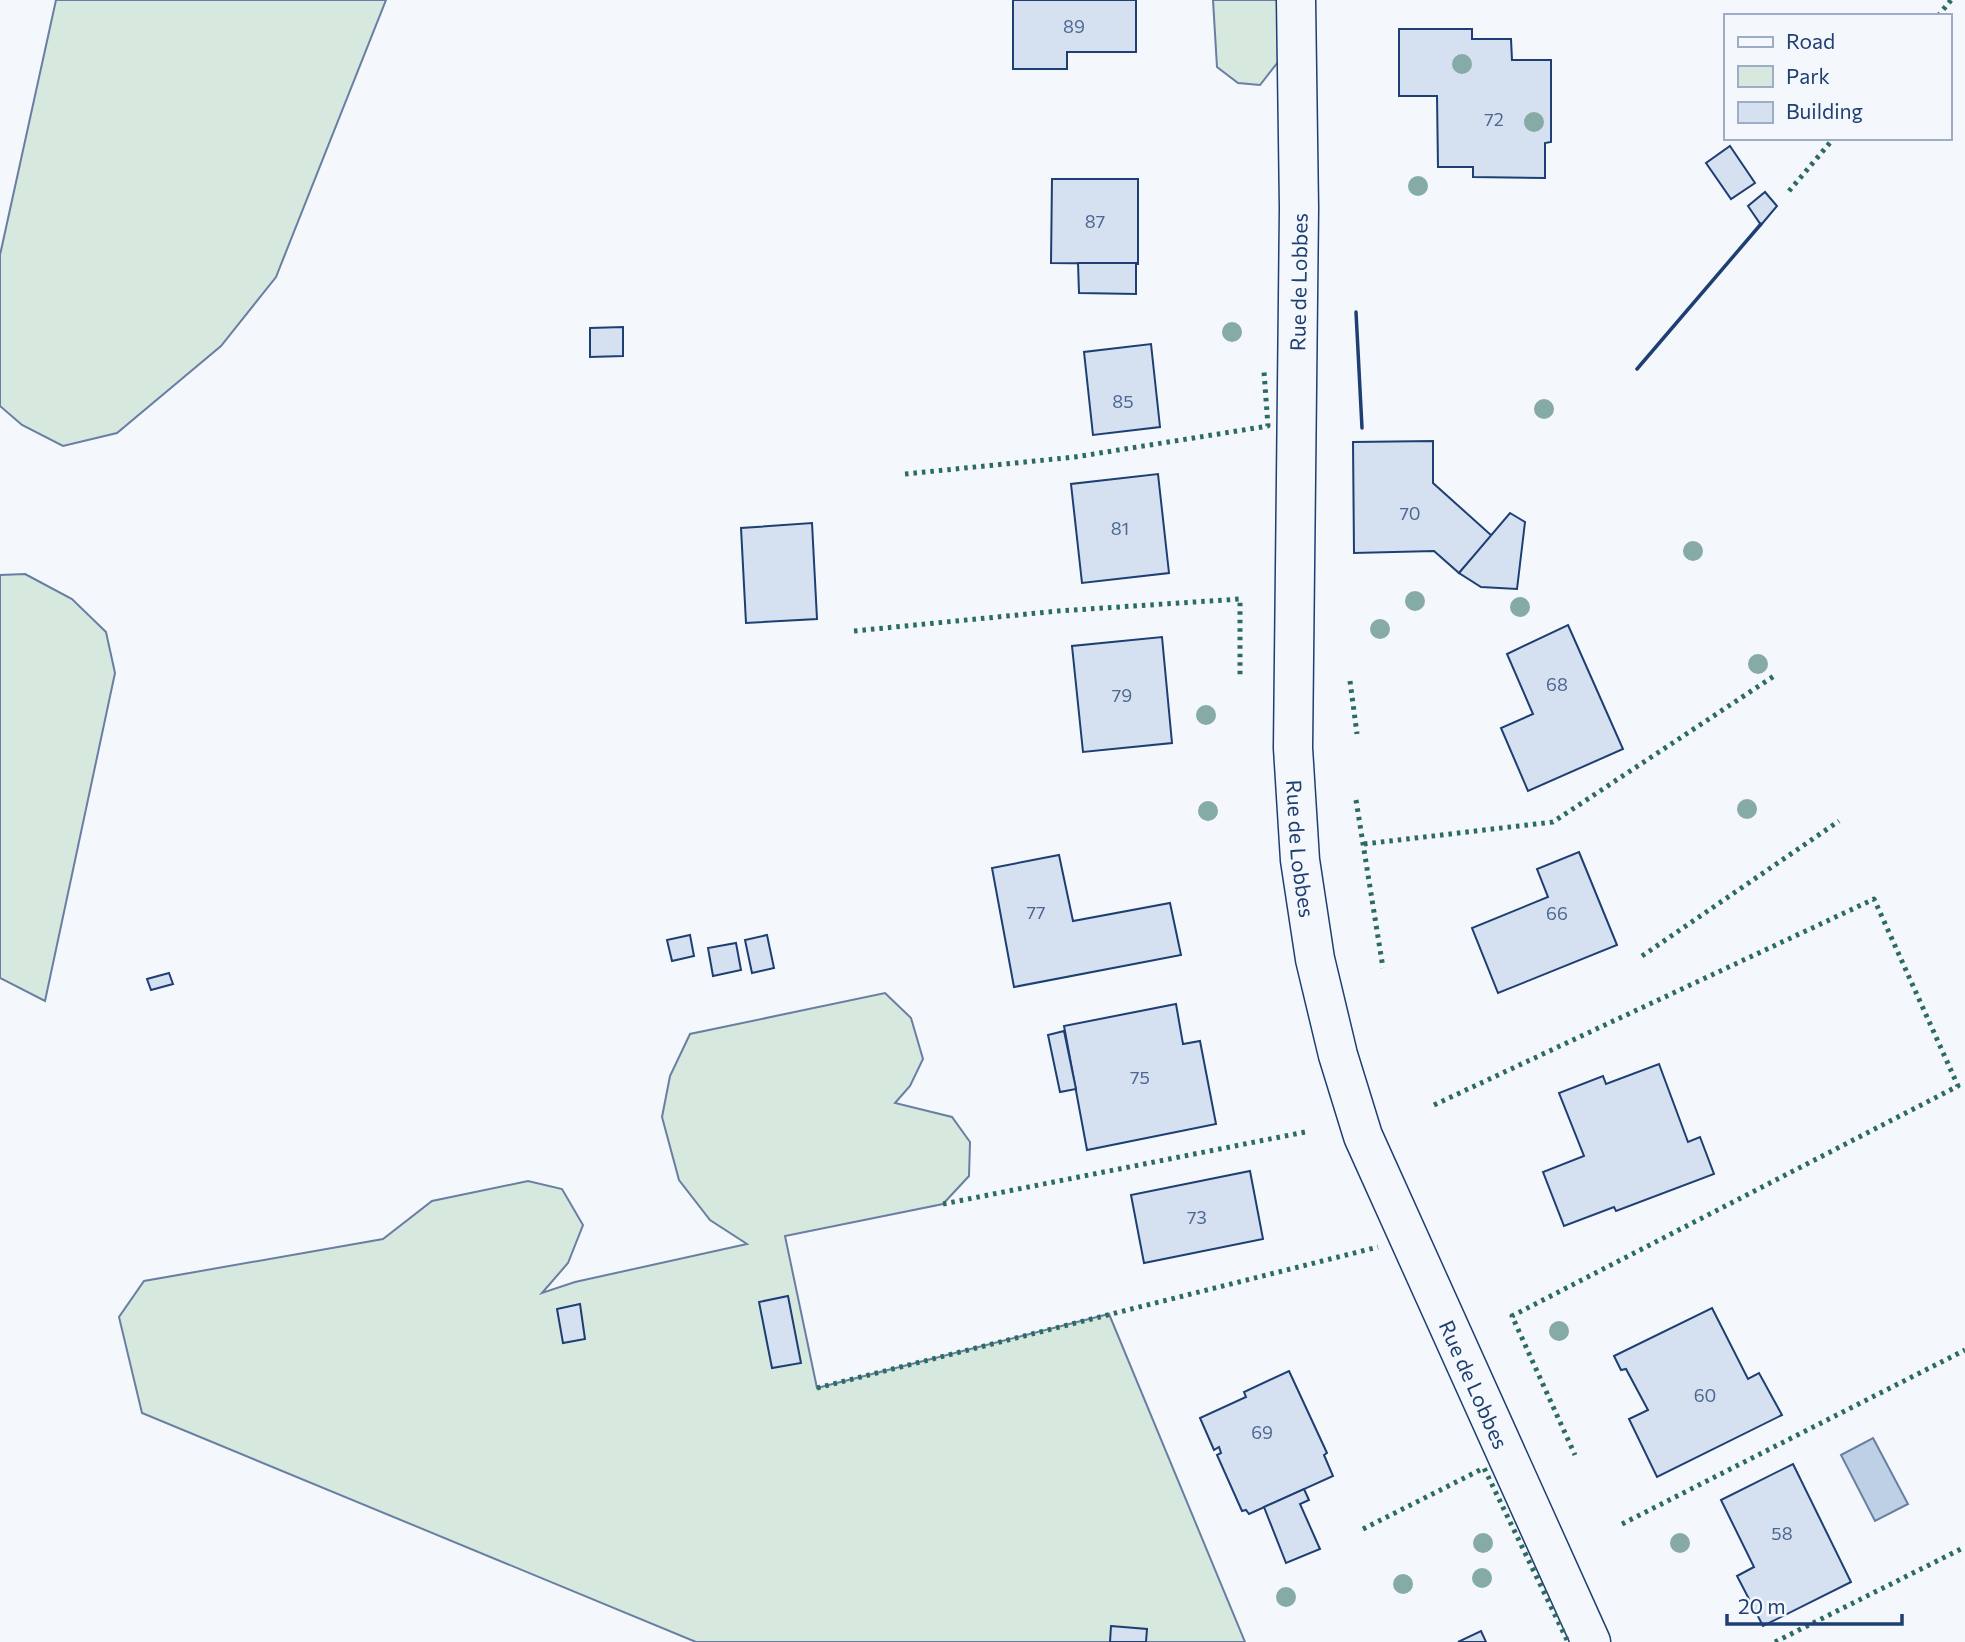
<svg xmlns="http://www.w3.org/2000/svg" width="1965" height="1642" font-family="Commissioner,sans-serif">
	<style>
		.green { fill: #d7e8df; stroke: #687fa3; stroke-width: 2 }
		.water { fill: #bed0e5; stroke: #687fa3; stroke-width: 2 }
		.building { fill: #d5e0f0; stroke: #1d3f73; stroke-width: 2 }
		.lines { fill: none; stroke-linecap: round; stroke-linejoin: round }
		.street-casing { stroke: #1d3f73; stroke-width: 41 }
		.street { stroke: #f4f7fb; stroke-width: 38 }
		.hedge { stroke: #2c6c60; stroke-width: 5; stroke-dasharray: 3.5 5; stroke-linecap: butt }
		.wall { stroke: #1d3f73; stroke-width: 3.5 }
		.tree { fill: #86aba6 }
		.labels { text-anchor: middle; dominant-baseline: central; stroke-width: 5; stroke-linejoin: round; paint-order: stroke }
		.number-label { font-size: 18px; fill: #4b6792 }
		.street-label { font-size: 21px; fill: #1d3f73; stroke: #f4f7fb }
	</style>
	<rect width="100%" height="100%" fill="#f4f7fb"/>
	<g class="green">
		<path d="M56,0H386L276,277L221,346L117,433L63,446L22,425L0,406V255Z"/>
		<path d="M1213,0H1296L1278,62L1260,85L1238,83L1217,67Z"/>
		<path d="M25,574L72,599L106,632L115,673L45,1001L0,978V575Z"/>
		<path d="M885,993L911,1018L923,1059L910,1086L895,1103L952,1117L970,1142L969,1176L943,1204L785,1236L817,1388L1109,1314L1245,1642H696L142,1413L119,1317L144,1281L383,1239L432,1201L528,1181L562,1189L583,1225L568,1263L542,1293L575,1282L747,1244L710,1220L679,1180L662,1117L670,1076L690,1034Z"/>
	</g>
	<path class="water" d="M1873,1438L1908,1504L1875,1521L1841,1455Z"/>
	<g class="building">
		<path d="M1013,0H1136V52H1067V69H1013Z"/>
		<path d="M1399,29H1472V39H1511L1512,60H1551V142L1545,143V178L1473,177V167H1438L1437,96H1399Z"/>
		<path d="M1730,146L1755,183L1731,199L1706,163Z"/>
		<path d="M1052,179H1138V264L1051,263Z"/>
		<path d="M1765,192L1777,206L1761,225L1748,206Z"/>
		<path d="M1078,263H1136V294L1079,293Z"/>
		<path d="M623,327V356L590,357V328Z"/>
		<path d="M1151,344L1160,427L1093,435L1084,352Z"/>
		<path d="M1433,441V483L1492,536L1459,573L1434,551L1354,553L1353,442Z"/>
		<path d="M1158,474L1169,573L1082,583L1071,484Z"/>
		<path d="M1510,513L1525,522L1517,589L1481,587L1459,573Z"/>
		<path d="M812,523L817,619L746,623L741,528Z"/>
		<path d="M1568,625L1623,749L1528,791L1501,728L1533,714L1507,654Z"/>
		<path d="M1162,637L1172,743L1083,752L1072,646Z"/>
		<path d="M1579,852L1617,945L1498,993L1472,928L1548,897L1537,869Z"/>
		<path d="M1059,855L1073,921L1170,903L1181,955L1014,987L992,868Z"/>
		<path d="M690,935L694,956L672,961L667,940Z"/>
		<path d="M767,935L774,968L752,973L745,940Z"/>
		<path d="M736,943L741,970L713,976L708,948Z"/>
		<path d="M169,973L173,984L151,990L147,979Z"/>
		<path d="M1176,1004L1183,1044L1200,1041L1216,1124L1087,1150L1064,1026Z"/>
		<path d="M1064,1031L1076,1089L1060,1092L1048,1035Z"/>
		<path d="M1659,1064L1688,1142L1700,1137L1714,1174L1616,1211L1614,1207L1564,1226L1543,1172L1584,1156L1559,1093L1603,1076L1606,1084Z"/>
		<path d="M1250,1171L1263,1239L1144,1263L1131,1195Z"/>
		<path d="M788,1296L801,1363L772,1368L759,1302Z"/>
		<path d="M580,1304L585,1339L563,1343L557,1309Z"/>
		<path d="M1712,1308L1748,1379L1759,1373L1782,1415L1657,1477L1629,1419L1648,1410L1626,1369L1621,1370L1614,1356Z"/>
		<path d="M1289,1371L1327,1453L1324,1455L1333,1476L1249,1514L1246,1510L1242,1511L1217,1455L1221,1453L1219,1447L1214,1450L1200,1418L1246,1397L1244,1392Z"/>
		<path d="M1793,1464L1851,1582L1763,1626L1737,1576L1754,1567L1721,1500Z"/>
		<path d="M1304,1489L1309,1500L1300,1504L1320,1549L1286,1563L1264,1507Z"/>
		<path d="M1111,1626L1147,1629L1146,1642H1110Z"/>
		<path d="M1481,1631L1486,1642H1458Z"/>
	</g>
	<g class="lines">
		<defs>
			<g id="street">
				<path id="s1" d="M1296,0L1299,208L1293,748L1300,860L1315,959L1338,1055L1363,1136L1591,1642"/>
			</g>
		</defs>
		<use href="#street" class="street-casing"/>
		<use href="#street" class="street"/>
		<g class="hedge">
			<path d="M1938,16L1951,0"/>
			<path d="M1789,191L1834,138"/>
			<path d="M905,474L1075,457L1268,426L1264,372"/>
			<path d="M854,631L1058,611L1240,599V675"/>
			<path d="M1350,681L1357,734"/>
			<path d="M1356,800L1383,968"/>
			<path d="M1364,844L1553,822L1774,676"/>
			<path d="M1642,956L1839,821"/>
			<path d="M1434,1105L1874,899L1958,1086L1512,1316L1575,1455"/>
			<path d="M943,1204L1305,1132"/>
			<path d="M817,1388L1378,1247"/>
			<path d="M1622,1524L1965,1350"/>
			<path d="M1363,1529L1484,1468L1568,1642"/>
			<path d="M1775,1642L1965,1547"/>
		</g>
		<g class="wall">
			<path d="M1356,312L1362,428"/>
			<path d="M1637,369L1761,224"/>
		</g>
	</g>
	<g class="tree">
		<circle cx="1462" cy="64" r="10"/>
		<circle cx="1534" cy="122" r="10"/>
		<circle cx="1418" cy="186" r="10"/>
		<circle cx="1232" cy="332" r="10"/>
		<circle cx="1544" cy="409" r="10"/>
		<circle cx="1693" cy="551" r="10"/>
		<circle cx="1415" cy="601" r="10"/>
		<circle cx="1520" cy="607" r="10"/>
		<circle cx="1380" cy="629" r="10"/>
		<circle cx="1758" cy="664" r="10"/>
		<circle cx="1206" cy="715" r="10"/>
		<circle cx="1747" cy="809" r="10"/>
		<circle cx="1208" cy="811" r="10"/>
		<circle cx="1559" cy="1331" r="10"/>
		<circle cx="1483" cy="1543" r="10"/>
		<circle cx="1680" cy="1543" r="10"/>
		<circle cx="1482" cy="1578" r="10"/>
		<circle cx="1403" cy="1584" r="10"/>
		<circle cx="1286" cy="1597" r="10"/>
	</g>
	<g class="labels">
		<g class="number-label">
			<text x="1074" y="26">89</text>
			<text x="1494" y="119">72</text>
			<text x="1095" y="221">87</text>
			<text x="1123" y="401">85</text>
			<text x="1410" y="513">70</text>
			<text x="1120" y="528">81</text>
			<text x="1557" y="684">68</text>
			<text x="1122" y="695">79</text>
			<text x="1036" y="912">77</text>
			<text x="1557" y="913">66</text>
			<text x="1140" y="1077">75</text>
			<text x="1197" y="1217">73</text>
			<text x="1705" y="1395">60</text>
			<text x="1262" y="1432">69</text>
			<text x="1782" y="1533">58</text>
		</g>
		<g class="street-label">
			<text transform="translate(1298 282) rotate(-89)">Rue de Lobbes</text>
			<text stroke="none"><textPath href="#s1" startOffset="849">Rue de Lobbes</textPath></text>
			<text stroke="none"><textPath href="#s1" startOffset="1416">Rue de Lobbes</textPath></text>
		</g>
	</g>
	<rect x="1724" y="14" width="228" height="126" fill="#f4f7fb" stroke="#9eadc5" stroke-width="2"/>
	<rect x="1738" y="37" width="35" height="10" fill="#f4f7fb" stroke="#9eadc5" stroke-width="2"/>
	<text x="1786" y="49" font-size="21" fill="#1d3f73">Road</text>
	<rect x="1738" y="66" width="35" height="21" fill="#d7e8df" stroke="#9eadc5" stroke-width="2"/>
	<text x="1786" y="84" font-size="21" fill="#1d3f73">Park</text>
	<rect x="1738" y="102" width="35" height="21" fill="#d5e0f0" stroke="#9eadc5" stroke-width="2"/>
	<text x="1786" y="119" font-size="21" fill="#1d3f73">Building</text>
	<path d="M1727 1614v10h175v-10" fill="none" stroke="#1d3f73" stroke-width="3.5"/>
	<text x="1738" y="1614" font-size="21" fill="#1d3f73" stroke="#f4f7fb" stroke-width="5" paint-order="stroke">20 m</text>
</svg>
